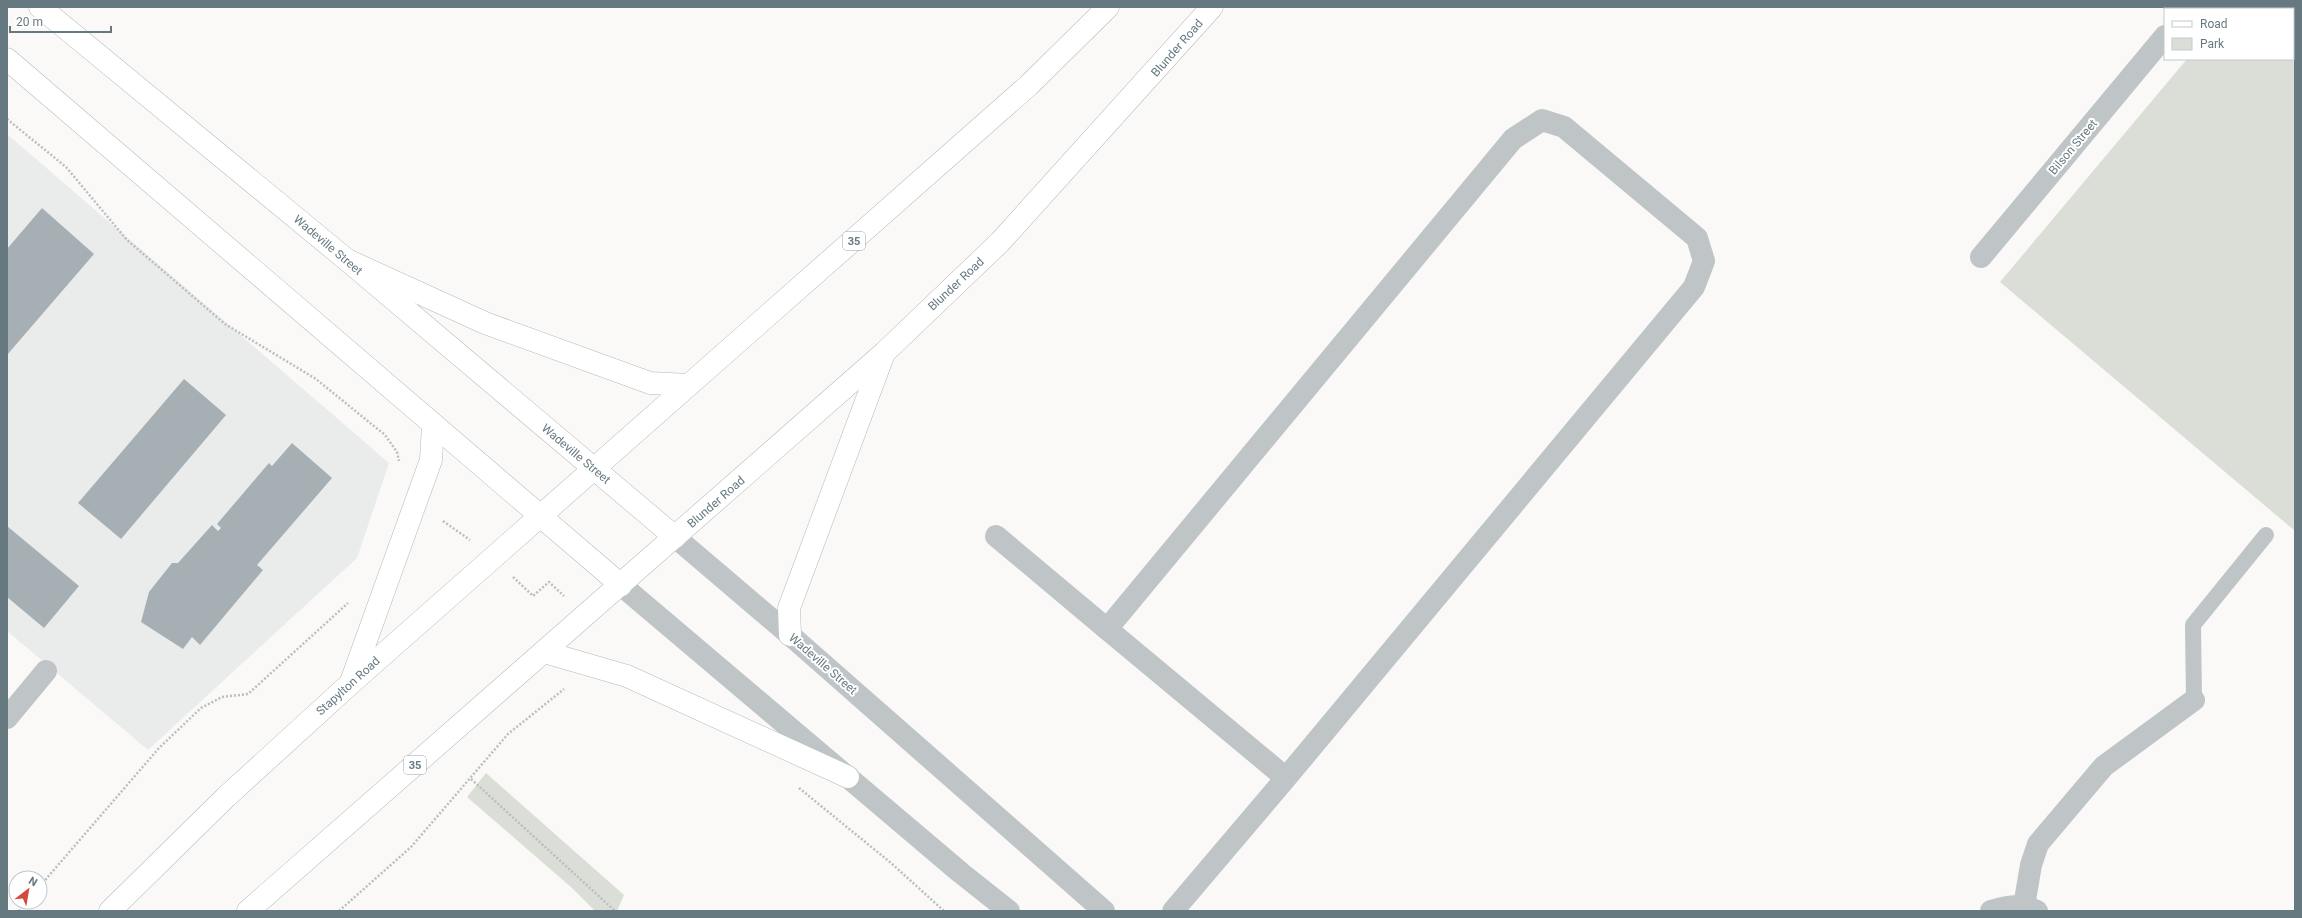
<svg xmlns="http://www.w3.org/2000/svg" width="2302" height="918" font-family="Roboto,sans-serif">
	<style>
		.built { fill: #eaebeb }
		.green { fill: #dbded7 }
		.building { fill: #a6b0b4 }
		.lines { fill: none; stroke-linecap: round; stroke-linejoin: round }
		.secondary-casing { stroke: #b2b9bc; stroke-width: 23 }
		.primary-casing { stroke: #b3b9bc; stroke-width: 23 }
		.path { stroke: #babec0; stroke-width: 2.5; stroke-dasharray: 2 2; stroke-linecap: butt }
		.service { stroke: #bfc5c7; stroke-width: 16 }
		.minor { stroke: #bfc5c7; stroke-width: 22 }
		.tertiary { stroke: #bfc5c7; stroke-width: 22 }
		.secondary { stroke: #fff; stroke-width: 22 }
		.primary { stroke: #fff; stroke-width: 22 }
		.labels { text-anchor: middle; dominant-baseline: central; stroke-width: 4; stroke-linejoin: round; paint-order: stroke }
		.shield { fill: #fff; stroke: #94a1a6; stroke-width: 1 }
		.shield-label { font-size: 11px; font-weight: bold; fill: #667980 }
		.street-label { font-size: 12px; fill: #667980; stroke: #fff }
	</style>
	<rect width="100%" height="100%" fill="#faf9f8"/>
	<path class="built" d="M7,134L389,463L357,558L148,750L7,631Z"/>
	<g class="green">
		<path d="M2230,7H2295V531L2000,282L2187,59H2293V9H2228Z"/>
		<path d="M486,773L624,895L617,911H595L572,888L467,797Z"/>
	</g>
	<g class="building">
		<path d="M42,208L94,254L7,355V249Z"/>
		<path d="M184,379L226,415L121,539L78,503Z"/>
		<path d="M292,443L332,478L257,565L263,570L200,645L192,637L183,649L141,622L149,592L172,563H178L212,525L218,531L221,528L217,524L269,463L272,466Z"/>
		<path d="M7,526L79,586L44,628L7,597Z"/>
	</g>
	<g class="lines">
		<defs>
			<g id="secondary">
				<path d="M40,7L347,260L675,537"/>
				<path d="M7,59L621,585"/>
			</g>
			<g id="primary">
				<path d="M347,260L485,323L650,383L689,385"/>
				<path d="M790,635L789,608L883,356"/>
				<path d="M544,652L627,676L848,777"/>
				<path d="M351,682L431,460L433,426"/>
				<path d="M110,911L226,797L351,683L1029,85L1108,7"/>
				<path d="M248,911L884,353L1000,242L1212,7"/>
			</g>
		</defs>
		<use href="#secondary" class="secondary-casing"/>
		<use href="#primary" class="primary-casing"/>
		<g class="path">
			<path d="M7,119L66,167L127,240L225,324L316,379L385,435L397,452L399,461"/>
			<path d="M443,521L470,540"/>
			<path d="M513,577L533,596L549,582L564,596"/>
			<path d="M471,779L615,911"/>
			<path d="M799,788L891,863L944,911"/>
			<path d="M40,886L159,748L201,708L222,697L248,694L348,603"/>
			<path d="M19,911L27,902"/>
			<path d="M339,911L411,847L508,734L564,689"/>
		</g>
		<path class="service" d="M2194,700L2193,625L2266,535"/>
		<g class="minor">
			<path d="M2188,9L2190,7"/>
			<path d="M1981,257L2165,36"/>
			<path d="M996,536L1107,629"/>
			<path d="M7,718L46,671"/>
			<path d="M2024,906L2031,865L2038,844L2104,766L2194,700"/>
			<path d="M1173,911L1286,778L1694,287L1704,261L1697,238L1564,127L1542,120L1513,139L1107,629L1286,778"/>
			<path d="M1991,911C2009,905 2020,904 2037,911"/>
		</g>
		<g class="tertiary">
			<path d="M675,537L790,635L1104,911"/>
			<path d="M621,585L961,873L1009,911"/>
		</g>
		<use href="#secondary" class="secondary"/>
		<use href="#primary" class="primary"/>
	</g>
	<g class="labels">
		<g class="shield">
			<rect x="843" y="232" width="22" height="18" rx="3"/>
			<rect x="404" y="756" width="22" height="18" rx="3"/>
		</g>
		<g class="shield-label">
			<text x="854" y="241">35</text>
			<text x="415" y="765">35</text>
		</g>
		<g class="street-label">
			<text transform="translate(1177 48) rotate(-49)">Blunder Road</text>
			<text transform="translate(2073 147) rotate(-50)">Bilson Street</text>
			<text transform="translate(328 245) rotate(40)">Wadeville Street</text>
			<text transform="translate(956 284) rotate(-43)">Blunder Road</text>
			<text transform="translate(576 454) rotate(40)">Wadeville Street</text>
			<text transform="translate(716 502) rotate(-41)">Blunder Road</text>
			<text transform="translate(823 664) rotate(41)">Wadeville Street</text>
			<text transform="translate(348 686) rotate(-42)">Stapylton Road</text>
		</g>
	</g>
	<rect width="2302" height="918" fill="none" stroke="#667980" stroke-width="16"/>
	<rect x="2164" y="8" width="130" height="52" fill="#ffffff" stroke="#c2c9cc"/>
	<rect x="2172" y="21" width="20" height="6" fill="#ffffff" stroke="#c2c9cc"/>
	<text x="2200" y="28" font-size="12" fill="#667980">Road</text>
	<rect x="2172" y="38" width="20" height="12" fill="#dbded7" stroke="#c2c9cc"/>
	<text x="2200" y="48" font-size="12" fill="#667980">Park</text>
	<g transform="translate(28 890) rotate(31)"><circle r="19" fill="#ffffff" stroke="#c2c9cc"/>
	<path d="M0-3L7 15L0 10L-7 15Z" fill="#d44b3d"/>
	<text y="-6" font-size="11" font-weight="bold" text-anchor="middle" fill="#667980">N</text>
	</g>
	<path d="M10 26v6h101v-6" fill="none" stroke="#667980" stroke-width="2"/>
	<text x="16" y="26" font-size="12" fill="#667980" stroke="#ffffff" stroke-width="3" paint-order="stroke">20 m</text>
</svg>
